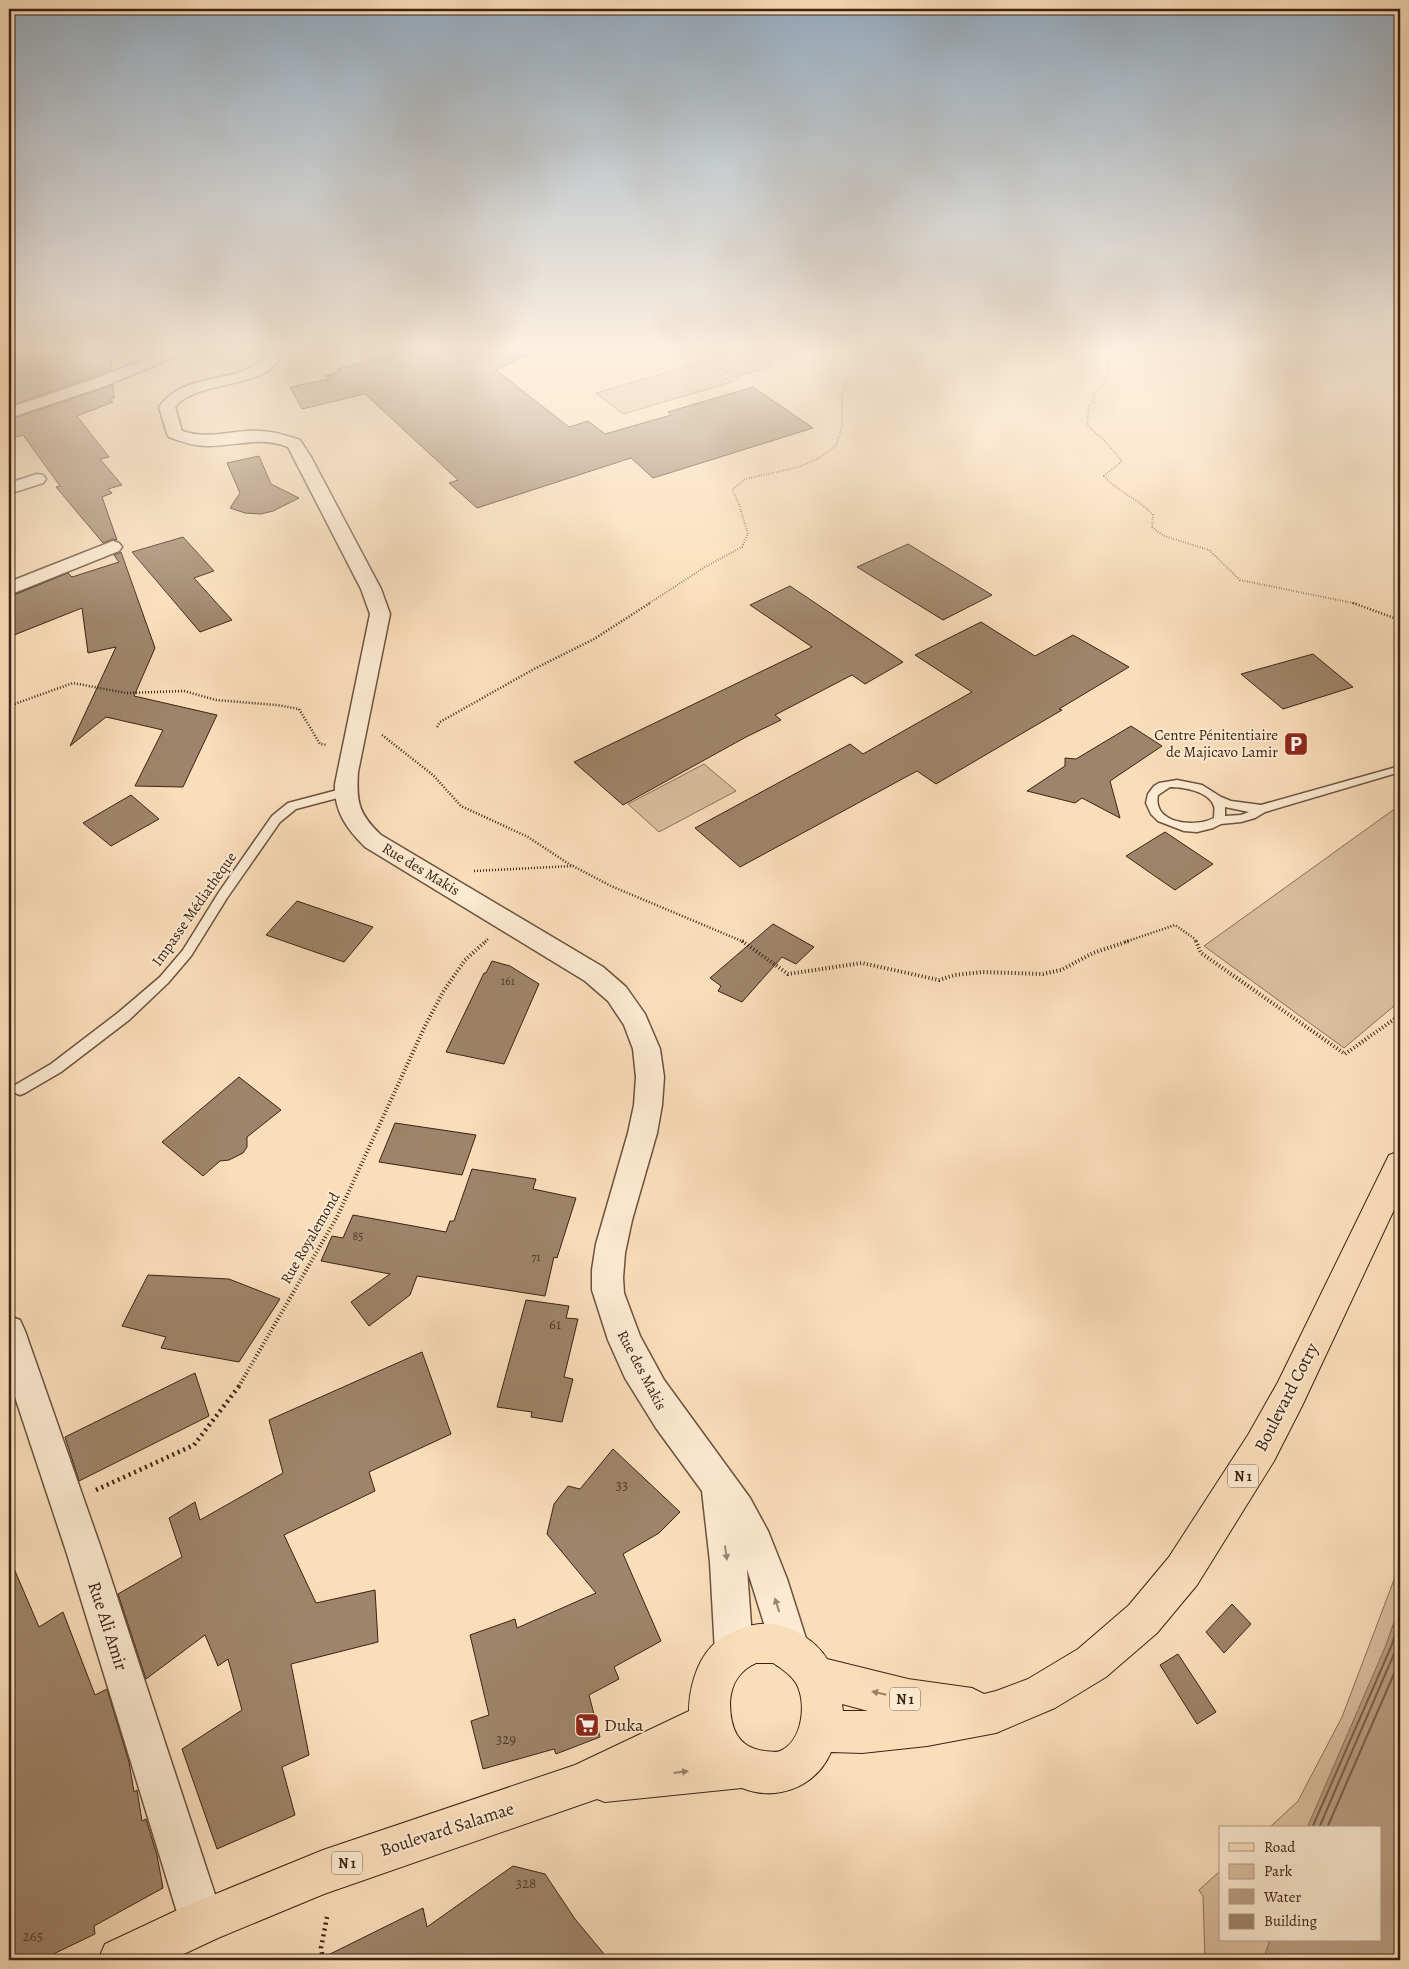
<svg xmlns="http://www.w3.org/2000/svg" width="1409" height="1969" font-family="Alegreya,serif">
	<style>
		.green { fill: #dabe9e; stroke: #8a7059 }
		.water { fill: #b99e82; stroke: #876d56 }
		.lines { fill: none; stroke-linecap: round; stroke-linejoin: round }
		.shore { stroke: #7a604b; stroke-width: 2 }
		.building { fill: #9e846a; stroke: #3b2314 }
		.service-casing { stroke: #6b523e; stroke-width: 3 }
		.minor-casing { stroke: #6b523e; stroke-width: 3 }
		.primary-casing { stroke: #3b2314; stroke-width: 2 }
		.path-far3 { stroke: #3b2314; stroke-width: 2; stroke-dasharray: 0.5 2; stroke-linecap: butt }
		.path-far2 { stroke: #3b2314; stroke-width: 2.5; stroke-dasharray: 1 2; stroke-linecap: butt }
		.path-far1 { stroke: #3b2314; stroke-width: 4; stroke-dasharray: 1 2.5; stroke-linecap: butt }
		.path { stroke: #3b2314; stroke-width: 4.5; stroke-dasharray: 2 4; stroke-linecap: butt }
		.service { fill: #fcead2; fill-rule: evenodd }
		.minor { fill: #fcead2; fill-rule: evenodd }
		.primary { fill: #fadeba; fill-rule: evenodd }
		.oneway { fill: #9c8673 }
		.oneway2 { fill: #9a8067 }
		.labels { text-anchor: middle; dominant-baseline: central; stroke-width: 4; stroke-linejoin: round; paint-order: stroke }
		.number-label { font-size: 12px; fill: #543b2a }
		.shield { fill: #fcead2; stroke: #755f4d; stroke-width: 1 }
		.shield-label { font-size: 14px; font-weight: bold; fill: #3b2314 }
		.poi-label { font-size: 15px; fill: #3b2314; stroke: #fcead2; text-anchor: end }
		.street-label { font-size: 15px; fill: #3b2314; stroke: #fcead2 }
		.near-number-label { font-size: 15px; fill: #543b2a }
		.near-street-label { font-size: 18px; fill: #3b2314; stroke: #fcead2 }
		.near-poi-label { font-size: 18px; fill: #3b2314; stroke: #fcead2; text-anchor: start }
	</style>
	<rect width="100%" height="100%" fill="#fadeba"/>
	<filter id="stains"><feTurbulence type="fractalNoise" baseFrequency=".004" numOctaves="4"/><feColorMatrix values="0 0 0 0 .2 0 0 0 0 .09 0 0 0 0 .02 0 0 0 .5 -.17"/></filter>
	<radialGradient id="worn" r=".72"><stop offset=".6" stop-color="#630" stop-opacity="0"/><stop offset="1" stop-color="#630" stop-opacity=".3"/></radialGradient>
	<g class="green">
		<path d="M686,347H746L775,365L733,378Z"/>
		<path d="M771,347H822C801,353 792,359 771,347Z"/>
		<path d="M703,362L732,382L623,414L596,393Z"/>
		<path d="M704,764L736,791L659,832L628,804Z"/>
		<path d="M1400,805V1001L1344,1048L1204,946Z"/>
		<path d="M1400,1564V1960H1205L1203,1896L1199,1890L1220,1871V1940H1380V1828H1269L1298,1801L1342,1717Z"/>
	</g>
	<path class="water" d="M1400,1605V1960H1263L1270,1940H1380V1828H1307L1386,1645Z"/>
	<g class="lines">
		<g class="shore">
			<path d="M1312,1828L1391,1647L1400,1620"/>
			<path d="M1319,1828L1400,1640"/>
			<path d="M1327,1828L1400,1660"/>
		</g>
	</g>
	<g class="building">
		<path d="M29,347H59L86,352L95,347H110L112,370L9,406V359Z"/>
		<path d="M418,347H546L496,370L569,427L588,421L605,434L671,415L668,412L753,387L813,428L653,478L631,458L477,508L449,483L458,480L365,394L302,409L290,387L329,379L325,376L340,371L337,369Z"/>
		<path d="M113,385L114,398L109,400L113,402L77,416L109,457L100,459L122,485L108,489L112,493L102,497L117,540L112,539L103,543L56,487L60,486L23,435L16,437L9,429V420Z"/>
		<path d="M259,456L271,484L299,498L273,511L261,514L245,513L230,508L240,493L227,463Z"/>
		<path d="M183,537L214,571L194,578L232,620L200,632L132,552Z"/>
		<path d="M908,544L992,595L943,620L857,567Z"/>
		<path d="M121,552L155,648L134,696L217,715L183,787L135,786L163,730L106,717L70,746L116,647L88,653L82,608L9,637V597L68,573L72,577L119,562L114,555Z"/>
		<path d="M790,586L903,662L865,684L852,675L775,715L781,720L746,737L623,805L574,762L812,647L750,605Z"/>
		<path d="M981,622L1035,656L1073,635L1129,667L1059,709L1062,710L936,784L917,771L740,867L695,828L850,744L863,754L972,692L915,655Z"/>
		<path d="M1313,654L1353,687L1283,709L1241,674Z"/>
		<path d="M1131,726L1162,746L1110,781L1120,818L1082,798L1075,803L1027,791L1065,766V758L1076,759Z"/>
		<path d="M131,795L159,819L111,846L83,823Z"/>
		<path d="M1165,832L1213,864L1175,890L1126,856Z"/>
		<path d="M297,901L373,927L344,962L266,935Z"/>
		<path d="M773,924L814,947L796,964L782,957L742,1002L718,991L721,986L710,978Z"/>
		<path d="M492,961L510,966L539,984L504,1064L446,1052L484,973H486Z"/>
		<path d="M239,1077L281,1110L247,1137V1147L243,1153L229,1160L220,1161L203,1176L162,1142Z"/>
		<path d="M395,1123L476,1135L462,1175L379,1162Z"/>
		<path d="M472,1169L536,1179L533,1189L576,1198L557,1258L554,1257L545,1296L417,1276L410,1295L369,1326L351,1302L390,1274L321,1261L332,1236L343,1238L353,1215L446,1232L450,1221H454Z"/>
		<path d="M148,1275L229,1279L280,1299L239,1362L161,1348L166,1337L122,1326Z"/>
		<path d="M526,1300L569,1306L566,1318L578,1319L564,1377L573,1379L562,1422L531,1417L532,1412L497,1407Z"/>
		<path d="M422,1352L451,1434L369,1472L375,1491L284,1535L316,1603L375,1590L378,1642L291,1664L309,1755L282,1767L295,1815L217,1849L182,1749L242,1710L228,1659L218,1666L205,1635L146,1679L118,1594L182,1557L169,1518L195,1502L200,1520L283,1473L269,1420Z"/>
		<path d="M195,1373L209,1416L79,1481L65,1437Z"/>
		<path d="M613,1449L680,1512L659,1533L623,1554L661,1641L614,1667L619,1679L589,1695L600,1737L556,1754L554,1749L483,1769L471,1721L489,1715L470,1635L515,1619L517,1628L596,1593L547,1534L554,1504L568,1486L580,1489Z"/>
		<path d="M9,1557L39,1627L63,1612L95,1695L107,1689L129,1762L134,1792L137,1790L142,1821L146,1819L157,1855L163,1888L94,1926L95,1934L41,1960H9Z"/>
		<path d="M1232,1604L1251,1624L1224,1653L1206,1632Z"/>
		<path d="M1178,1654L1216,1712L1197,1724L1160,1665Z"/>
		<path d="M513,1866L545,1874L575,1919L609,1960H318L423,1908L427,1927Z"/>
	</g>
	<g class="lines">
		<defs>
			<g id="service">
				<path d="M1400,766V772L1265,812L1255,818L1241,822L1221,824L1213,828L1197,832L1184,831L1158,821L1151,814L1146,803L1148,794L1154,786L1159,783L1177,780L1202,785L1221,797L1231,801L1261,805ZM1170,787C1183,787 1209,791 1214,806C1215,809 1214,814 1214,818C1195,828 1152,824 1158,795ZM1225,807L1249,812L1241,815L1225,816Z"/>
				<path d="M345,788L349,789L350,792L349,795L296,809L280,822L227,898L191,956L168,983L129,1020L61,1072L25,1093L20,1095L15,1093L13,1089L15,1085L51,1064L119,1012L160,977L183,950L219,892L272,816L288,803Z"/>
			</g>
			<g id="minor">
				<path d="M9,347H18L16,350L9,352Z"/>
				<path d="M176,347H194L192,350L105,386L9,418V408L94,379Z"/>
				<path d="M262,347H277L281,352C275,390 198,378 175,407L182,431C206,439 225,432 249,431C267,430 283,434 300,440L311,457L381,589L390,614L358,772C356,803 359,814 381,835L603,967L626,987L645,1014L660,1049L664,1077L662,1105L657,1133L632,1220L625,1253L623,1278L624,1293L640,1336L664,1380L750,1498L768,1531L787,1579L810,1651L805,1665L791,1670L777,1665L747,1569L753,1652L748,1666L734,1671L720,1666L715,1652L710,1562L702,1491L656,1428L625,1378L608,1340L592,1290V1270L596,1244L628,1133L634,1105L636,1077L633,1049L624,1025L608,1001L585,981L365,847C346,828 334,811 335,784L370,614L361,589L288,447C260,436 236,446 207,446C194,446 182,442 169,437L167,434L159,407C185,370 236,386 266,357V353Z"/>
				<path d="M37,474L43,475L46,479L43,483L9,494V483Z"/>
				<path d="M113,541L119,543L122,547L119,551L9,595V582Z"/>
				<path d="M9,1316L20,1320L25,1331L103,1554L224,1922L217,1937L202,1944L187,1937L180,1922L67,1554L9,1379Z"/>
			</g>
			<path id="primary" d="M1400,1151V1197L1302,1406L1274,1461L1197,1585L1157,1633L1106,1677L1055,1708L996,1733L927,1746L862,1753L831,1752C816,1787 777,1802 742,1788L605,1802L597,1799L324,1894L218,1938L171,1960H98L105,1944L186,1906L323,1850L575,1765L689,1711C689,1690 696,1663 711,1647C718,1639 727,1635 737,1630C760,1621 780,1621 802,1635C812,1641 821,1649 827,1659L908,1679L972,1688L984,1694L996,1691L1028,1679L1078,1649L1129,1605L1169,1557L1248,1435L1278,1382L1389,1155ZM756,1663H773C781,1668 791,1675 796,1683C807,1702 803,1741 780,1751C776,1753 770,1751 765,1751C737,1748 730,1727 730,1702C731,1684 740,1670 756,1663ZM842,1704L868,1711H843Z"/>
		</defs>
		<use href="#service" class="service-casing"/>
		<use href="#minor" class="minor-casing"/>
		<use href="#primary" class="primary-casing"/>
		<g class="path-far3">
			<path d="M1109,347L1107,381L1094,394V402L1089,405L1087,425L1107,443L1122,461L1104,476C1118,492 1139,499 1153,515L1152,527L1164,536L1209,550L1240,580L1357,604"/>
			<path d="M648,604L705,567L742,547L748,534L739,504L732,490L745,479L799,467L819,458L836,446L842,427V396L854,362L856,347"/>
		</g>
		<g class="path-far2">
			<path d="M1353,603L1400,620"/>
			<path d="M9,706L73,683L126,693L184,691L216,700L277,705L299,709L320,744L327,745"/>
			<path d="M437,727L440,722L534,669L594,639L650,603"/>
			<path d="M382,735L433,775L461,806L528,837L572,866"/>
			<path d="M474,871L573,866L611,886L744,942"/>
			<path d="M485,942L488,939"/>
			<path d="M1125,942L1175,925L1195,939L1196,942"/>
		</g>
		<g class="path-far1">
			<path d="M742,941L788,974L862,963L939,980L955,975L983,972L1043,974L1061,970L1093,953L1129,941"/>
			<path d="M1196,941L1201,953L1345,1054L1400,1015"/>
			<path d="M239,1386L337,1217L425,1026L443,992L465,960L486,941"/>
		</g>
		<g class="path">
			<path d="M96,1490L194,1445L240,1385"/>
			<path d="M323,1960L321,1948L327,1917"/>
		</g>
		<use href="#service" class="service"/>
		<use href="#minor" class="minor"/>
		<use href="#primary" class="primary"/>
	</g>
	<defs><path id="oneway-solid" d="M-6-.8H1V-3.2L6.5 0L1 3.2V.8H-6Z" transform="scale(1.25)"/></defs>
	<g class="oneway">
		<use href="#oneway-solid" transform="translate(726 1553) rotate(82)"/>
		<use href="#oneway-solid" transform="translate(777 1605) rotate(-108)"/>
	</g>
	<g class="oneway2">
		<use href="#oneway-solid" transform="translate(879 1693) rotate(-167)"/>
		<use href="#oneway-solid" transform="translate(681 1772) rotate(-7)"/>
	</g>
	<linearGradient id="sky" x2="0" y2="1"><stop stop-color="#95abbf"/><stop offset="0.56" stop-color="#fdf0e0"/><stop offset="1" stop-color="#fdf0e0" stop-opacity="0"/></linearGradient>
	<rect width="1409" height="622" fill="url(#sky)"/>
	<defs>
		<symbol id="parking-square" viewBox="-11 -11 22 22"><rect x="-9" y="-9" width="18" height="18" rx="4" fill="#8f2418" stroke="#fcead2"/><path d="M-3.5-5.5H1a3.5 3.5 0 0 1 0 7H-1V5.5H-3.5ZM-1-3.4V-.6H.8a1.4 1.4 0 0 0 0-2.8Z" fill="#fff"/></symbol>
		<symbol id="supermarket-square" viewBox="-11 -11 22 22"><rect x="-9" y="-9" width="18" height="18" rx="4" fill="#8f2418" stroke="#fcead2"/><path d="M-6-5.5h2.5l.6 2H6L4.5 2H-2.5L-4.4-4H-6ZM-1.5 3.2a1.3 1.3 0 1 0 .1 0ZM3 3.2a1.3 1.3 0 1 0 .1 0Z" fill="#fff"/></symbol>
	</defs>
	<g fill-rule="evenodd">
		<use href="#parking-square" x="1282" y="730" width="28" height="28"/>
		<use href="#supermarket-square" x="573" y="1711" width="28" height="28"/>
	</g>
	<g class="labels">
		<g class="number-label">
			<text x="508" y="981">161</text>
			<text x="358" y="1236">85</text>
			<text x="536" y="1257">71</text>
		</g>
		<g class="shield">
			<rect x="1228" y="1464.5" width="30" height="23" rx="4"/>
			<rect x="890" y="1687.5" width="30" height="23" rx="4"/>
			<rect x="332" y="1851.5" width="30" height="23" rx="4"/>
		</g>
		<g class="shield-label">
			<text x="1243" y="1476">N 1</text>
			<text x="905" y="1699">N 1</text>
			<text x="347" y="1863">N 1</text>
		</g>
		<g class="poi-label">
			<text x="1278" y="735">Centre Pénitentiaire<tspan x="1278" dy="17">de Majicavo Lamir</tspan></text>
		</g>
		<g class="street-label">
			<text transform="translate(421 869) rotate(31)">Rue des Makis</text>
			<text transform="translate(194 909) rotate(-55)">Impasse Médiathèque</text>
			<text transform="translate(310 1238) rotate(-60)">Rue Royalemond</text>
			<text transform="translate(642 1370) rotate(62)">Rue des Makis</text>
		</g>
		<g class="near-number-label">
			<text x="555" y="1324">61</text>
			<text x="622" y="1485">33</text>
			<text x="506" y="1739">329</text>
			<text x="526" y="1883">328</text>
			<text x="33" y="1936">265</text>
		</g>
		<g class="near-street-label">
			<text transform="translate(1286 1397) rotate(-63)">Boulevard Cotry</text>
			<text transform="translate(108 1626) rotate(72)">Rue Ali Amir</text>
			<text transform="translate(447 1829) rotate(-18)">Boulevard Salamae</text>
		</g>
		<g class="near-poi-label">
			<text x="604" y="1725">Duka</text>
		</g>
	</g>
	<rect width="1409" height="1969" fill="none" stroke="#fadeba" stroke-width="30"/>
	<rect x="10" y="10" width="1389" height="1949" fill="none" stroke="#3b2314" stroke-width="2.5"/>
	<rect x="15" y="15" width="1379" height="1939" fill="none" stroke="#3b2314"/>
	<rect x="1219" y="1826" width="162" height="115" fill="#fcead2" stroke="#af9a86"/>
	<rect x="1229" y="1843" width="25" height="8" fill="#fadeba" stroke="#af9a86"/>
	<text x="1264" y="1852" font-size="15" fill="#3b2314">Road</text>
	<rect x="1229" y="1864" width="25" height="15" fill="#dabe9e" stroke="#af9a86"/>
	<text x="1264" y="1876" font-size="15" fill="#3b2314">Park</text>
	<rect x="1229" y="1889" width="25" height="15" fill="#b99e82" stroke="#af9a86"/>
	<text x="1264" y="1902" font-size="15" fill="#3b2314">Water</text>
	<rect x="1229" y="1914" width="25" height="15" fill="#9e846a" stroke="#af9a86"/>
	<text x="1264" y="1926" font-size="15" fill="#3b2314">Building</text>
	<rect width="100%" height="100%" filter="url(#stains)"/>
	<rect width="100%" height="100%" fill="url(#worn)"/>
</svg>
